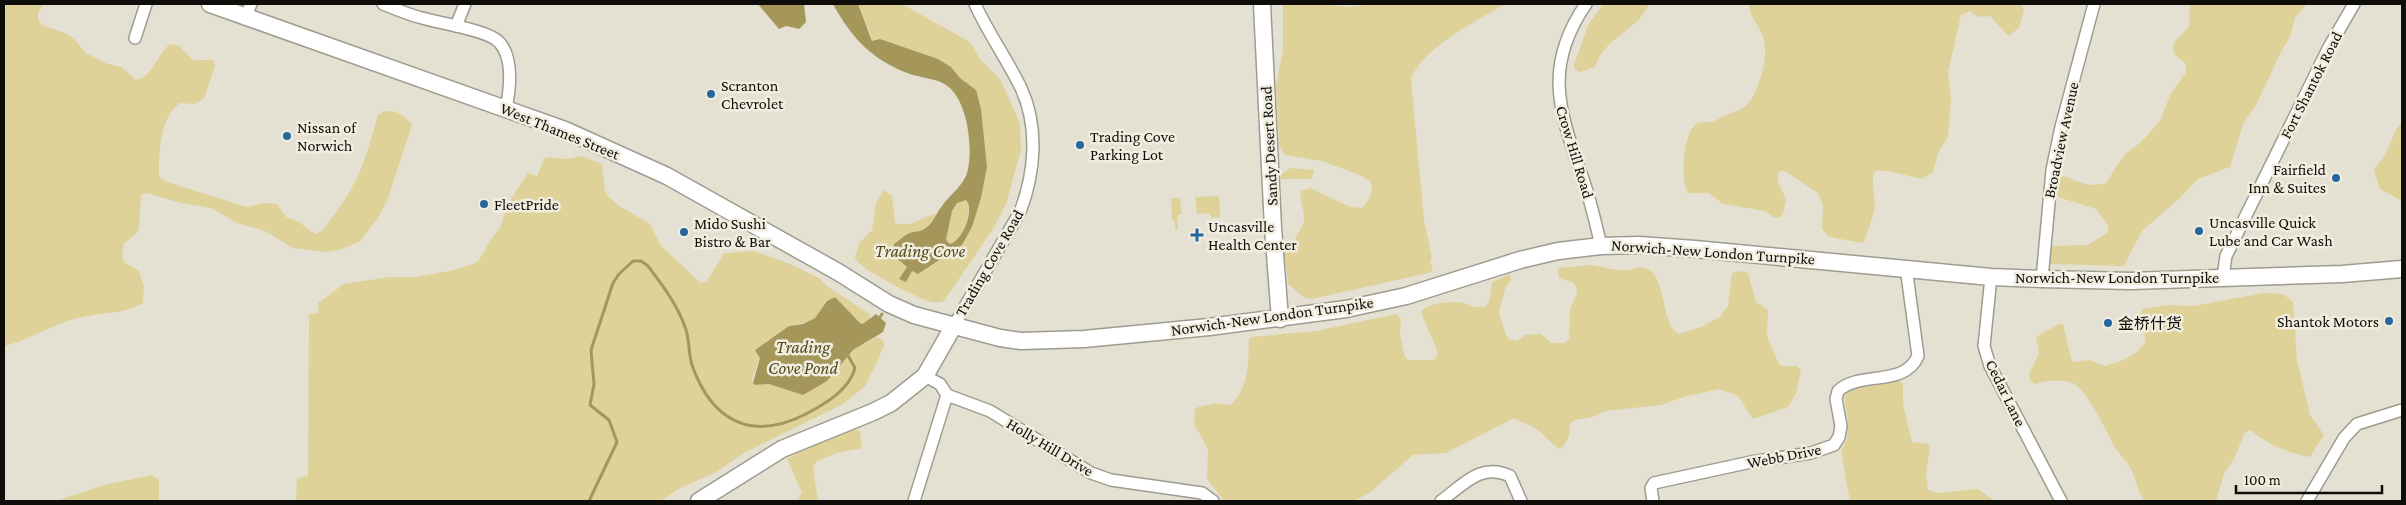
<svg xmlns="http://www.w3.org/2000/svg" width="2406" height="505" font-family="'Crimson Pro','Noto Sans SC',serif">
	<style>
		.green { fill: #ded299 }
		.water { fill: #a49759; fill-rule: evenodd }
		.lines { fill: none; stroke-linecap: round; stroke-linejoin: round }
		.stream { stroke: #a49759; stroke-width: 3 }
		.street-casing { stroke: #9e9c8f; stroke-width: 14 }
		.secondary-casing { stroke: #9e9c8f; stroke-width: 19 }
		.street { stroke: #fff; stroke-width: 11 }
		.secondary { stroke: #fff; stroke-width: 16 }
		.poi-dot { fill: #25679c; stroke: #f1eee0; stroke-width: 2 }
		.labels { text-anchor: middle; dominant-baseline: central; stroke-width: 5; stroke-linejoin: round; paint-order: stroke }
		.poi-label { font-size: 16px; fill: #0e0d09; stroke: #f1eee0; text-anchor: start }
		.street-label { font-size: 16px; fill: #0e0d09; stroke: #f1eee0 }
		.water-label { font-size: 18px; font-style: italic; fill: #544a1a; stroke: #f1eee0 }
	</style>
	<rect width="100%" height="100%" fill="#e4e1d3"/>
	<g class="green">
		<path d="M4,4H43L38,13V19L42,25L67,34L75,40L86,53L105,63L121,67L136,80C154,76 156,55 170,44L179,46L193,60H213L215,66L204,99L194,104L180,103C159,118 159,154 159,177L167,182L247,207L263,203L277,204L286,217L299,222L315,234C324,231 325,226 331,219C360,181 365,160 378,115C388,106 405,114 412,125L387,201L378,218L359,242L342,249L326,252L293,248L265,231L237,223L212,208L181,203L147,193L141,195L139,229L135,235L124,243L122,256L124,262L139,271L144,287L143,303C125,314 104,312 83,317C55,322 31,340 4,346Z"/>
		<path d="M858,4H902L970,42L981,60L1000,79L1020,123L1021,150L1006,204L993,229L944,301C939,302 936,303 932,302C919,299 856,268 855,257L860,242L872,230L876,203L884,190L892,196L895,223C917,228 920,215 938,214L925,229L908,234L895,256L904,265L918,274L962,245L972,227L976,90L960,78L951,67L871,41L872,38Z"/>
		<path d="M1283,4H1321L1347,7L1372,4H1505C1478,20 1422,48 1411,79L1424,220L1432,259L1430,260L1433,272L1312,299L1305,298L1288,284L1284,248L1296,243C1294,234 1303,229 1304,220C1305,210 1299,201 1301,191L1310,188L1350,207L1362,208C1369,202 1374,190 1371,182L1362,176L1322,161L1285,155L1279,144L1276,87L1283,49Z"/>
		<path d="M1603,4H1649C1637,32 1604,37 1595,67L1580,72L1574,68V65L1588,25Z"/>
		<path d="M1749,4H2021L2024,10L2019,28L2008,36L1990,16L1978,17L1970,11L1961,15L1948,72L1951,98L1948,136L1938,153L1933,172L1922,179L1888,171H1875C1870,182 1875,193 1875,205C1874,214 1867,235 1863,243L1829,237L1822,229L1823,205L1818,193L1785,171H1779C1775,184 1783,189 1786,200L1783,213L1779,218L1773,217L1765,211L1724,204L1708,193H1688C1680,181 1683,134 1696,124C1700,121 1705,123 1711,122C1716,121 1719,118 1724,116C1742,109 1749,108 1757,88C1764,71 1769,48 1761,32C1756,22 1749,14 1749,4Z"/>
		<path d="M2190,4H2307L2295,18L2290,37L2283,48L2255,107L2243,124L2230,167L2198,179L2180,198L2142,231L2124,266L2050,264L2049,248L2051,246L2088,245L2108,232V225L2096,209L2055,196L2057,179L2063,176L2088,185L2105,184L2125,154L2141,142L2160,121L2170,95L2186,72V64C2183,61 2179,59 2176,56C2166,43 2184,35 2189,26Z"/>
		<path d="M2402,122V201L2380,189L2374,170L2384,156L2397,128Z"/>
		<path d="M582,156L602,164L605,191L609,197L619,206L650,224L661,246L701,283L707,281L724,253L754,251L790,264L819,278L828,287L870,314V320L863,324L860,323L835,297C825,302 824,310 816,317C807,324 799,323 790,326C782,329 774,338 766,341L752,379L755,385L769,384L803,395L853,350L877,337L883,340L884,346L866,385L843,404L744,453L716,472L678,489L661,501H296L297,479L306,476L308,477L309,314L319,313L318,303L344,284L390,277H416L454,270L473,264L479,260L492,238L500,228L508,204L528,173L537,176L544,159L548,157L566,159Z"/>
		<path d="M1290,168L1314,170L1312,179H1280L1281,175Z"/>
		<path d="M1219,196L1220,217L1211,218L1210,213L1197,214L1195,197Z"/>
		<path d="M1171,198H1180L1182,214L1177,215L1178,229L1175,230V221H1172Z"/>
		<path d="M961,200H968C971,213 965,240 950,244L946,240C948,228 949,206 961,200Z"/>
		<path d="M1591,265C1602,266 1615,271 1626,270C1632,270 1639,266 1645,268C1668,274 1659,324 1679,334L1701,327L1720,317L1728,306L1732,273L1742,271L1748,273L1756,302L1768,310L1767,336L1779,364L1781,366H1797L1801,371L1796,393L1788,407L1753,419L1738,396L1719,389L1687,396L1661,405L1605,411L1593,417L1575,420L1570,424C1570,433 1568,445 1559,449C1549,443 1543,432 1533,427C1528,424 1520,422 1514,418L1446,453L1413,455L1369,493L1354,501H1224L1207,479L1208,449L1194,424L1195,408L1215,403L1231,405C1249,387 1248,363 1249,340L1252,337L1316,331L1396,314L1401,319L1400,335L1405,357L1408,360H1434L1438,355C1435,339 1425,327 1421,311C1429,302 1463,298 1472,307H1485L1489,302L1492,282L1510,274L1511,280L1505,289L1499,313L1506,335L1510,340L1517,341L1525,335L1541,334L1551,343H1564L1569,339L1570,308L1576,296L1577,289L1574,283L1559,278L1558,268Z"/>
		<path d="M2263,293L2283,294L2293,302L2297,360L2310,415L2324,435L2310,457C2291,454 2264,443 2251,430L2245,432L2235,457L2224,474L2216,501H2144C2138,491 2136,480 2131,469C2126,460 2118,453 2113,444C2106,430 2086,389 2073,383C2063,379 2045,380 2035,384L2030,380L2029,373L2039,354L2036,337L2059,324H2063L2072,362L2089,360L2104,366L2119,362L2137,352L2146,342L2140,315L2142,309L2168,305L2194,306Z"/>
		<path d="M1898,381L1903,384V404L1912,442L1928,444L1930,447L1926,474L1928,490L1939,493L1978,489L1994,501H1850L1841,452L1847,438L1848,419L1844,397L1850,390Z"/>
		<path d="M848,428L855,429L860,432L862,448L836,453L816,462L813,467L818,501H797L802,493L787,459C807,447 829,442 848,428Z"/>
		<path d="M152,475L159,480V501H56L104,485Z"/>
	</g>
	<g class="water">
		<path d="M758,4H804L806,22L799,29L786,26L779,29Z"/>
		<path d="M833,4H858L872,41L880,39L938,59L951,67L960,78L976,90L981,109L987,167L981,198L972,227L962,245L918,274L912,271L906,282L899,279L907,267L894,256V244C899,241 904,235 910,233C916,231 922,232 927,227C935,220 936,213 942,206C951,193 965,185 968,169C973,146 967,98 946,85C937,79 924,78 913,75C874,62 852,39 833,4ZM966,200C975,209 963,241 950,244L946,240L952,211L957,203Z"/>
		<path d="M835,297L860,323L863,324L876,314L886,323L883,332L853,350L827,381L803,395L769,384L755,385L753,383L760,358L755,350L789,326L803,324L815,318L827,301Z"/>
	</g>
	<g class="lines">
		<g class="stream">
			<path d="M878,320L882,314"/>
			<path d="M589,501L617,442L609,420L590,405L594,384L591,350L613,283L619,274L633,261H641L648,266C662,285 677,304 685,327C690,339 688,353 692,365C711,419 749,442 804,415C823,405 849,391 855,368L846,352"/>
		</g>
		<defs>
			<g id="street">
				<path d="M383,4C396,9 409,15 422,18C439,23 488,30 499,42C514,58 510,89 506,109"/>
				<path d="M1586,4C1541,69 1561,115 1584,182C1591,203 1596,224 1601,246"/>
				<path d="M246,16L251,4"/>
				<path d="M456,26L465,4"/>
				<path d="M135,38L146,4"/>
				<path d="M1991,277L1984,346L1990,366L2061,501"/>
				<path d="M2223,277L2226,256L2329,47L2354,4"/>
				<path d="M2042,279L2052,170L2061,127L2094,4"/>
				<path d="M953,327L1020,212C1035,173 1039,127 1021,88C1007,59 988,33 975,4"/>
				<path d="M947,395L990,411L1091,473L1111,480L1202,493L1213,501"/>
				<path d="M914,501L947,395L940,384L925,376"/>
				<path d="M1441,501C1463,485 1481,462 1510,476L1521,501"/>
				<path d="M1653,501L1651,488L1654,483L1751,462L1811,453L1834,445L1839,437L1841,426L1836,399L1838,391C1860,370 1904,388 1918,356L1906,267"/>
				<path d="M2307,501L2344,438L2357,424L2402,410"/>
			</g>
			<g id="secondary">
				<path d="M210,4L565,130L667,176L838,272L889,304L914,315L1000,338L1021,341L1084,339L1209,327L1346,309L1406,296L1520,260L1558,251L1601,246L1639,245L1695,249L1991,277L2042,279L2131,281L2342,274L2402,269"/>
				<path d="M1262,4L1273,228L1280,319"/>
				<path d="M699,501L782,449L873,412L891,403L925,376L953,327"/>
			</g>
		</defs>
		<use href="#street" class="street-casing"/>
		<use href="#secondary" class="secondary-casing"/>
		<use href="#street" class="street"/>
		<use href="#secondary" class="secondary"/>
	</g>
	<g class="poi-dot">
		<circle cx="711" cy="94" r="5"/>
		<circle cx="287" cy="136" r="5"/>
		<circle cx="1080" cy="145" r="5"/>
		<circle cx="2336" cy="178" r="5"/>
		<circle cx="484" cy="204" r="5"/>
		<circle cx="2199" cy="231" r="5"/>
		<circle cx="684" cy="232" r="5"/>
		<path d="M1194.5 227.5h5v5h5v5h-5v5h-5v-5h-5v-5h5z"/>
		<circle cx="2389" cy="321" r="5"/>
		<circle cx="2108" cy="323" r="5"/>
	</g>
	<g class="labels">
		<g class="poi-label">
			<text x="721" y="85">Scranton<tspan x="721" dy="18">Chevrolet</tspan></text>
			<text x="297" y="127">Nissan of<tspan x="297" dy="18">Norwich</tspan></text>
			<text x="1090" y="136">Trading Cove<tspan x="1090" dy="18">Parking Lot</tspan></text>
			<text x="2326" y="169" text-anchor="end">Fairfield<tspan x="2326" dy="18">Inn &amp; Suites</tspan></text>
			<text x="494" y="204">FleetPride</text>
			<text x="2209" y="222">Uncasville Quick<tspan x="2209" dy="18">Lube and Car Wash</tspan></text>
			<text x="694" y="223">Mido Sushi<tspan x="694" dy="18">Bistro &amp; Bar</tspan></text>
			<text x="1208" y="226">Uncasville<tspan x="1208" dy="18">Health Center</tspan></text>
			<text x="2379" y="321" text-anchor="end">Shantok Motors</text>
			<text x="2118" y="323">金桥什货</text>
		</g>
		<g class="street-label">
			<text transform="translate(2311 85) rotate(-63)">Fort Shantok Road</text>
			<text transform="translate(560 131) rotate(22)">West Thames Street</text>
			<text transform="translate(2061 140) rotate(-78)">Broadview Avenue</text>
			<text transform="translate(1269 146) rotate(-93)">Sandy Desert Road</text>
			<text transform="translate(1575 152) rotate(73)">Crow Hill Road</text>
			<text transform="translate(1713 252) rotate(4)">Norwich-New London Turnpike</text>
			<text transform="translate(989 263) rotate(-60)">Trading Cove Road</text>
			<text x="2117" y="277">Norwich-New London Turnpike</text>
			<text transform="translate(1272 316) rotate(-8)">Norwich-New London Turnpike</text>
			<text transform="translate(2006 393) rotate(64)">Cedar Lane</text>
			<text transform="translate(1050 447) rotate(31)">Holly Hill Drive</text>
			<text transform="translate(1784 456) rotate(-11)">Webb Drive</text>
		</g>
		<g class="water-label">
			<text x="920" y="251">Trading Cove</text>
			<text x="803" y="347">Trading<tspan x="803" dy="21">Cove Pond</tspan></text>
		</g>
	</g>
	<rect width="2406" height="505" fill="none" stroke="#0e0d09" stroke-width="10"/>
	<path d="M2236 485v8h146v-8" fill="none" stroke="#0e0d09" stroke-width="2.5"/>
	<text x="2244" y="485" font-size="15" fill="#0e0d09" stroke="#f1eee0" stroke-width="4" paint-order="stroke">100 m</text>
</svg>
